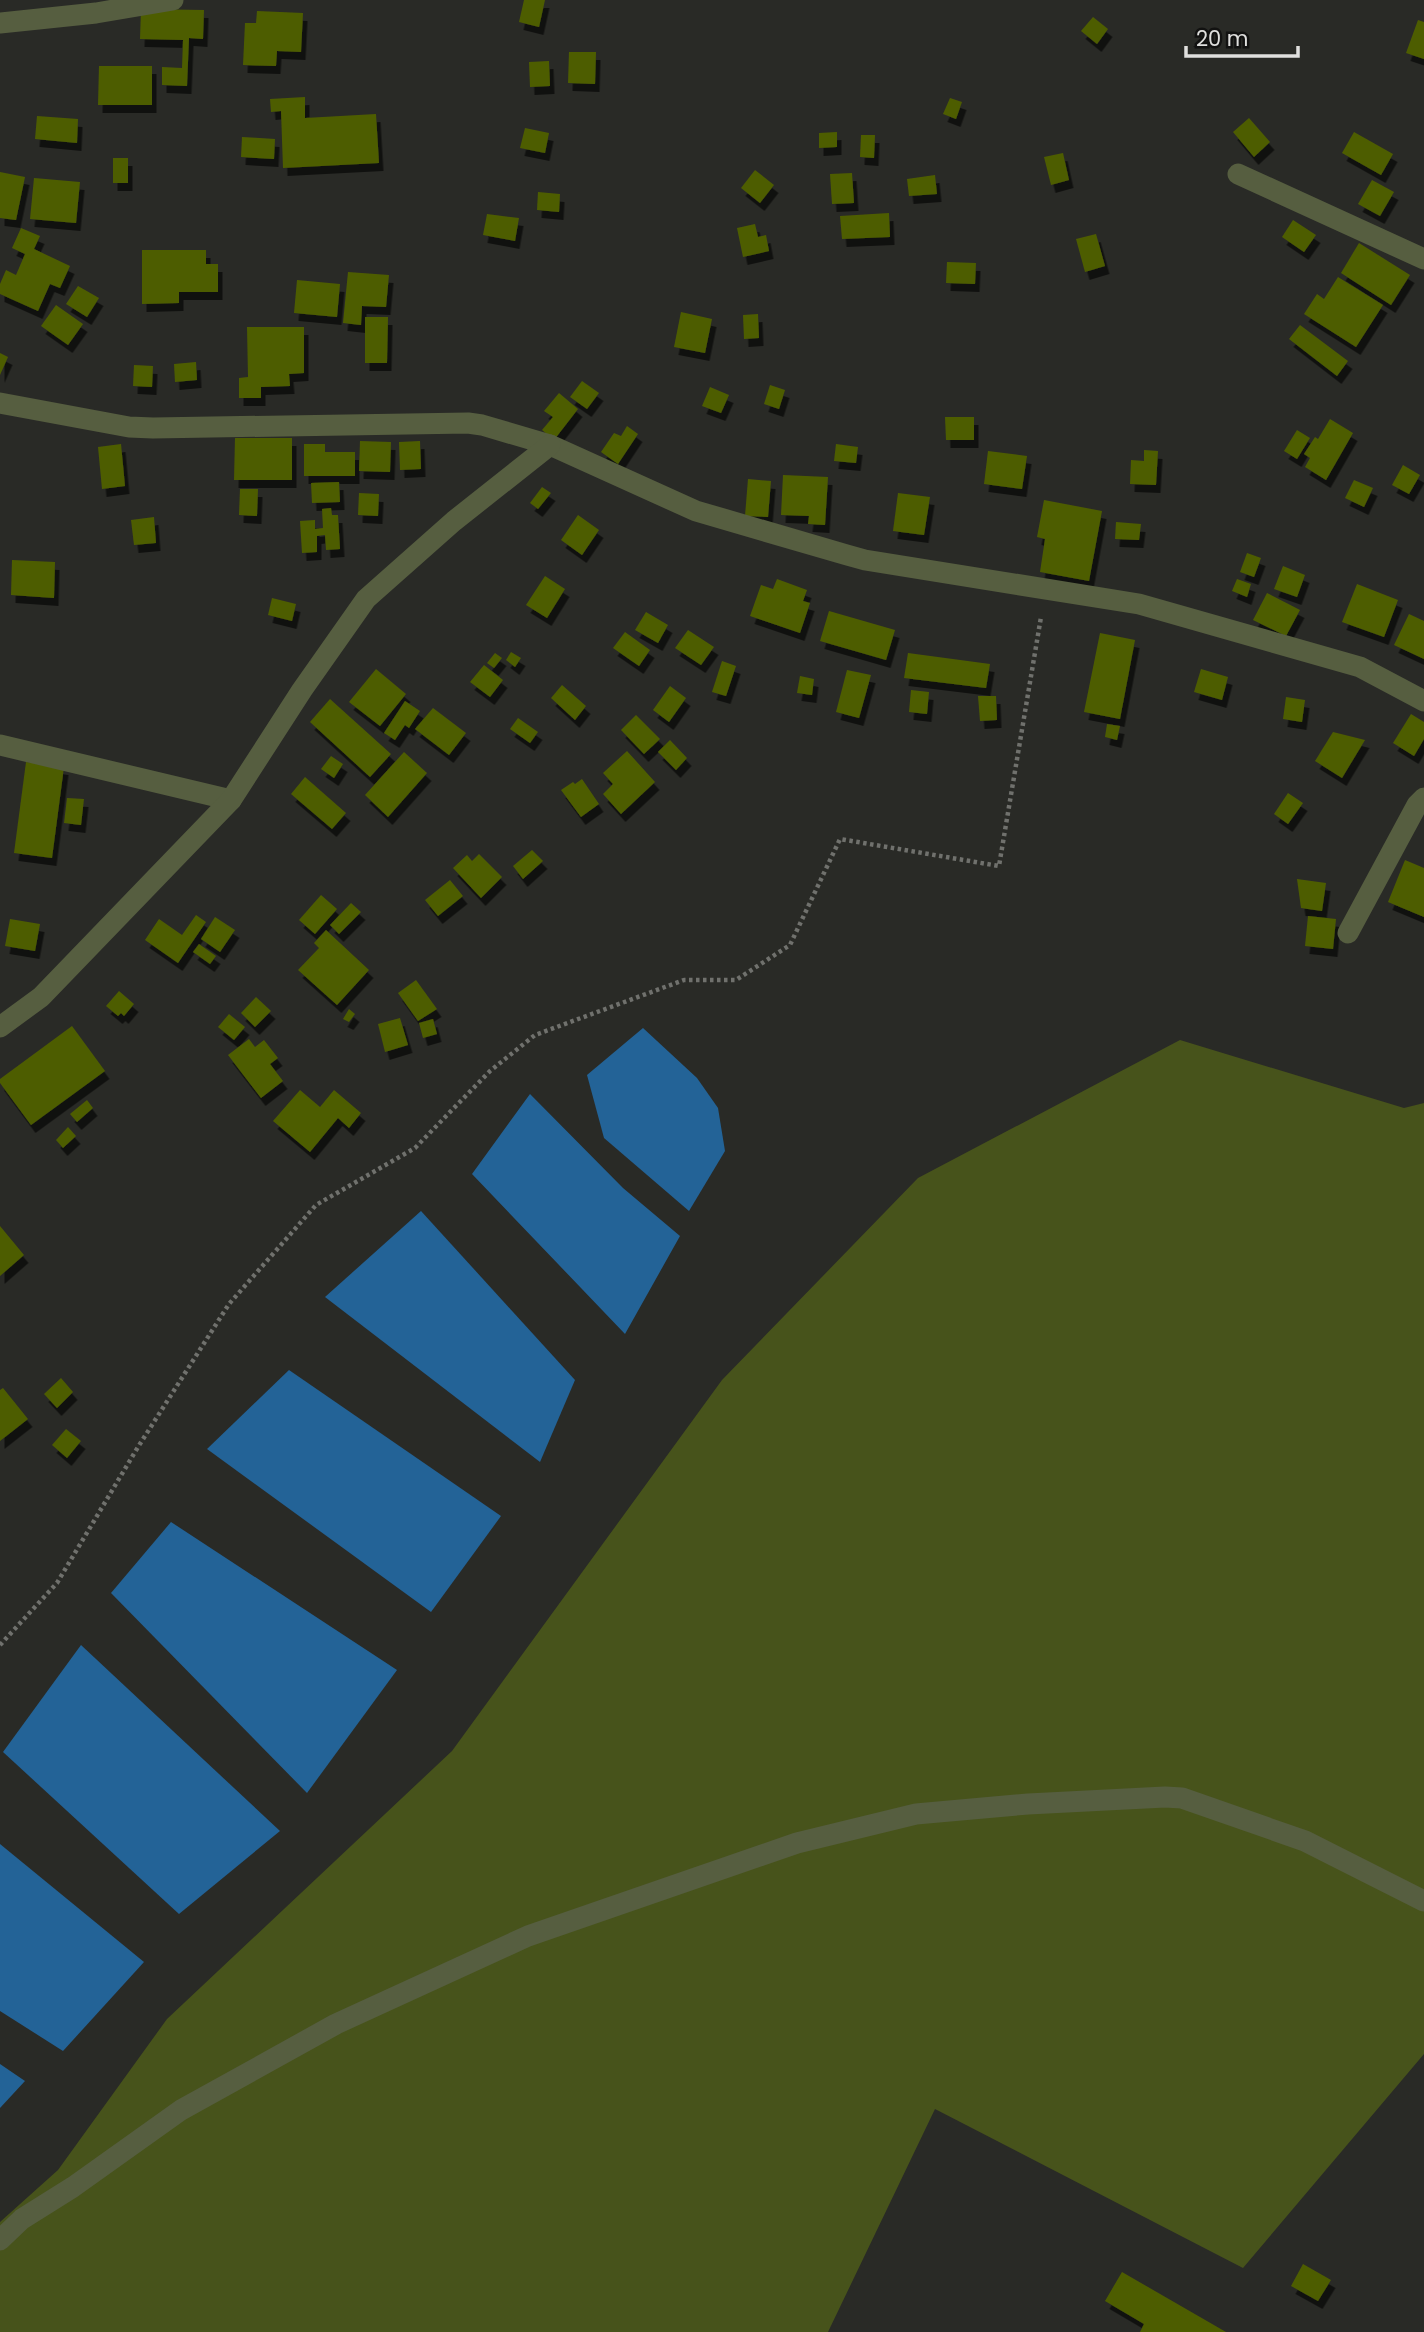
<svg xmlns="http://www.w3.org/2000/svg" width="1424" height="2332" font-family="Poppins,sans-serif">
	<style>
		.green { fill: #47531b }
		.water { fill: #236397 }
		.building { fill: #4e5d04; filter: url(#shadow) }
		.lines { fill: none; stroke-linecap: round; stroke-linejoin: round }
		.path { stroke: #70716d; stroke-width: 4.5; stroke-dasharray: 3.5 3.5; stroke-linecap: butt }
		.minor { stroke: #565e40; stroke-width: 21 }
	</style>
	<defs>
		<filter id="shadow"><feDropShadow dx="4.5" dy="8" stdDeviation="0" flood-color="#0009"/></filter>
	</defs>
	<rect width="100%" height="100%" fill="#292a26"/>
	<path class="green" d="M1180,1040L1404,1108L1424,1103V2054L1243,2268L935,2109L828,2332H0V2222L58,2170L167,2019L452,1751L722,1380L918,1178Z"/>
	<g class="water">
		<path d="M643,1028L697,1078L718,1108L725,1151L689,1211L604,1138L587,1075Z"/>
		<path d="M530,1094L623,1188L680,1236L625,1334L472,1174Z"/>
		<path d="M421,1211L575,1380L540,1462L325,1297Z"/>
		<path d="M289,1370L501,1516L431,1612L207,1449Z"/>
		<path d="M171,1522L397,1670L307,1793L111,1593Z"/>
		<path d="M81,1645L280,1831L179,1914L3,1752Z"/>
		<path d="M0,1844L144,1962L63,2051L0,2011Z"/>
		<path d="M0,2064L25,2081L0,2108Z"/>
	</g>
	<g class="building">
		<path d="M524,0H545L539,27L519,22Z"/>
		<path d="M141,9L204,10L203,39L189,38L187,86L162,85V67L182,68L183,40L140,39Z"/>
		<path d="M257,11L303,13L301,52L277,51L276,66L243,65L245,23H256Z"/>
		<path d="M1093,17L1108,29L1097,44L1081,31Z"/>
		<path d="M1418,20L1424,22V59L1406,53Z"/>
		<path d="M569,52H596L595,84L568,83Z"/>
		<path d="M549,61L550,86L530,87L529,62Z"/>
		<path d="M99,66H152V105H98Z"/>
		<path d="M305,97V118L376,114L379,163L283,168L281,111L271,112L270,99Z"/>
		<path d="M950,98L962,102L956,119L943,114Z"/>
		<path d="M37,116L78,119L77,143L35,139Z"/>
		<path d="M1249,118L1270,142L1254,157L1233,132Z"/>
		<path d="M525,128L549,133L545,153L520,148Z"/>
		<path d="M837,132V147L819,148V133Z"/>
		<path d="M1354,132L1393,154L1381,175L1342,153Z"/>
		<path d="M861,135H875L874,158L860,157Z"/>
		<path d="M242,137L275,139L274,159L241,157Z"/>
		<path d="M1063,153L1069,180L1051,185L1044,157Z"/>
		<rect x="113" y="158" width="15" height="25"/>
		<path d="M755,170L774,185L760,203L741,188Z"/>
		<path d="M0,172L25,177L16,220L0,218Z"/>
		<path d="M852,173L854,203L832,204L830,174Z"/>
		<path d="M935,175L937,194L909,196L907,179Z"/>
		<path d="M34,178L80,182L76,223L30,219Z"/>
		<path d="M1372,180L1394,192L1380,216L1358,204Z"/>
		<path d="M538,192L560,194L559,212L537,210Z"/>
		<path d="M889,213L890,237L842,239L840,216Z"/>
		<path d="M487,214L519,218L515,241L483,235Z"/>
		<path d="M1293,220L1316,235L1304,252L1282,237Z"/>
		<path d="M755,224L758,237L766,235L769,251L743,257L737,228Z"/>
		<path d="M21,228L40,236L34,249L70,266L60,288L50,284L38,311L0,294V284L6,270L16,275L25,254L12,248Z"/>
		<path d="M1096,234L1105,266L1085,272L1076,239Z"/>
		<path d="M1359,243L1410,275L1391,305L1341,273Z"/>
		<path d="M142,250H206V264H218V292H179V303L142,304Z"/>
		<path d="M947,262L976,263L975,284L946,283Z"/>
		<path d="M348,272L389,275L386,307L362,306L361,325L343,323Z"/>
		<path d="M1338,277L1383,305L1356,347L1304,314L1317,294L1324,299Z"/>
		<path d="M297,280L340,284L337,317L294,313Z"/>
		<path d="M78,286L99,298L87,317L66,304Z"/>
		<path d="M56,305L83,324L68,345L41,326Z"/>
		<path d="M681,312L712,319L705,353L674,347Z"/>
		<path d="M758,314L759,338L744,339L743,315Z"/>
		<path d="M365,317H388L387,363H365Z"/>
		<path d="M1300,325L1348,361L1337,376L1289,339Z"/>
		<path d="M247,327H304V373L289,374L290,386L261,387V398H239V378L248,377Z"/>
		<path d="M0,353L8,357L0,375Z"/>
		<path d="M196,362L197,380L175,382L174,364Z"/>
		<path d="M134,365L153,366L152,387L133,386Z"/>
		<path d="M582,381L599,393L587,409L570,397Z"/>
		<path d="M770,385L785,390L779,409L764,404Z"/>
		<path d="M710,387L729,395L721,413L702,406Z"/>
		<path d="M559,393L578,409L554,440L542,430L553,417L544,411Z"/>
		<path d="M945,417H974V440H946Z"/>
		<path d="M1330,419L1353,433L1326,480L1305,467L1310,458L1304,454L1315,437L1318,439Z"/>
		<path d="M627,426L638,434L618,464L601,452L614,433L621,436Z"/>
		<path d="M1297,430L1310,438L1297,459L1284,451Z"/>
		<path d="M235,438H292V480H234Z"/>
		<path d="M360,441L391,442L390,472L359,471Z"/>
		<path d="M420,441L421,469L400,470L399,442Z"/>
		<path d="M121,444L125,486L102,489L98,447Z"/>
		<path d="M304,444H325V452H355V476H304Z"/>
		<path d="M836,444L858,447L856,463L834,461Z"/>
		<path d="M1144,450L1158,451L1156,485L1130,484L1131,460L1144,461Z"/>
		<path d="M988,451L1027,456L1022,489L984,484Z"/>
		<path d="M1403,465L1420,475L1409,494L1392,485Z"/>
		<path d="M783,475L828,477L825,525L808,524L809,516L781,515Z"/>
		<path d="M748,479L771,481L768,517L745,516Z"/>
		<path d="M1354,480L1373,488L1364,507L1345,498Z"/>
		<path d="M339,482L340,502L312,503L311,483Z"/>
		<path d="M542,487L551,493L538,509L530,503Z"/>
		<path d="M240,489H258L257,516L239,515Z"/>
		<path d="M359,493L379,494L378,516L358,515Z"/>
		<path d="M898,493L930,497L924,535L893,531Z"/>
		<path d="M1044,500L1102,511L1089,581L1040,572L1045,539L1037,537Z"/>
		<path d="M331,508L332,515H338L340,549L326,550L325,535L317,536V552L302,553L300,521L315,520V529L323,528L322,509Z"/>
		<path d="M578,515L599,530L582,555L561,540Z"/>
		<path d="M154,517L156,543L134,545L131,520Z"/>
		<path d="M1116,522L1141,524L1139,540L1115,539Z"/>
		<path d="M1247,553L1261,558L1254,577L1240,572Z"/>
		<path d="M12,560L55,562L54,598L11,595Z"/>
		<path d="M1283,566L1305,575L1297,597L1274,589Z"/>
		<path d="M545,576L565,589L547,618L526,605Z"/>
		<path d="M777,579L807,590L803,601L810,603L800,633L750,616L761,585L773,589Z"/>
		<path d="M1237,579L1251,584L1247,597L1232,591Z"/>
		<path d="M1357,584L1398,600L1384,637L1342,622Z"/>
		<path d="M1267,593L1300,610L1286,636L1253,620Z"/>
		<path d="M272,598L296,604L292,621L268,615Z"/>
		<path d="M829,611L895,630L886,660L820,641Z"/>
		<path d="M646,612L668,625L658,643L635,630Z"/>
		<path d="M1409,614L1424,621V659L1394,645Z"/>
		<path d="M688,630L714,647L701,665L675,648Z"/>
		<path d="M625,632L650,650L639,666L613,648Z"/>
		<path d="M1100,633L1135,640L1120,719L1084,712Z"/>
		<path d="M511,652L521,658L515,667L506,660Z"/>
		<path d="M495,653L502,658L494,668L487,663Z"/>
		<path d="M908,653L990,664L986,688L904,678Z"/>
		<path d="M722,661L736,666L726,696L712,692Z"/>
		<path d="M484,665L503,680L490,697L470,682Z"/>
		<path d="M376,669L406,694L380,726L349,702Z"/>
		<path d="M1201,669L1228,677L1222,700L1194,692Z"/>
		<path d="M847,670L871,675L859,718L836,712Z"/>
		<path d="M800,676L814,679L812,695L797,693Z"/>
		<path d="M562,685L586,706L575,720L551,698Z"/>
		<path d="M670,686L686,698L669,722L653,710Z"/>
		<path d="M911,690L929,692L927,714L909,712Z"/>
		<path d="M978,696H996L997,720L980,721Z"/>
		<path d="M1286,697L1305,700L1302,722L1283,719Z"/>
		<path d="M330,699L391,754L370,777L310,722Z"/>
		<path d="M405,701L420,711L409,728L405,725L395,740L384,733Z"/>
		<path d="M433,708L466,733L449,755L415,729Z"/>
		<path d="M1411,714L1424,722V739L1414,756L1393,743Z"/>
		<path d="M636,715L660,739L644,754L621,730Z"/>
		<path d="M518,718L538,732L530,743L510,729Z"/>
		<path d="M1107,724L1120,726L1117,740L1105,737Z"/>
		<path d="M1333,732L1365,740L1342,778L1315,761Z"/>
		<path d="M670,740L687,758L676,770L658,752Z"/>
		<path d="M627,751L655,782L621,814L603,794L613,784L603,773Z"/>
		<path d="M404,752L427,773L388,817L365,795Z"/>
		<path d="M331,756L343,764L334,778L321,769Z"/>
		<path d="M26,762L64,767L52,858L14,853Z"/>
		<path d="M305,777L346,813L332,829L291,794Z"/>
		<path d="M582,779L599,804L581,817L561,790L573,782L575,784Z"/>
		<path d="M1288,793L1303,803L1288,824L1274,814Z"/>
		<path d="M67,798L84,799L81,825L64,823Z"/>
		<path d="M532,850L543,861L523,879L513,866Z"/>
		<path d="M479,854L502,877L481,898L453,868L467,855L472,861Z"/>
		<path d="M1405,860L1424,868V917L1388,902Z"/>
		<path d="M1297,879L1326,883L1322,911L1301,908Z"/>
		<path d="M450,880L463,896L438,916L425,900Z"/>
		<path d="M321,895L337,909L315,934L299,920Z"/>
		<path d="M351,903L361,912L339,934L330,925Z"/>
		<path d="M196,915L206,922L178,963L145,940L159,919L182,935Z"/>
		<path d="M1308,916L1336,919L1333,949L1305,946Z"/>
		<path d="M215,917L235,930L220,952L201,939Z"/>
		<path d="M10,919L40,924L35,951L5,946Z"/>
		<path d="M326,930L369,970L337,1005L298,970L319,948L314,943Z"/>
		<path d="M199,944L216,956L210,964L193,952Z"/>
		<path d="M416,980L437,1009L418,1021L398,993Z"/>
		<path d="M119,991L134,1004L124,1016L121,1013L118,1016L106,1006Z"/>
		<path d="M256,997L271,1011L255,1027L241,1013Z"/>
		<path d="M349,1009L355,1014L349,1022L343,1019Z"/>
		<path d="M229,1014L245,1027L234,1040L218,1027Z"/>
		<path d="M400,1018L408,1045L385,1052L378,1024Z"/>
		<path d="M433,1019L437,1034L423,1038L419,1023Z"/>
		<path d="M72,1026L105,1071L31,1125L0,1083V1079Z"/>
		<path d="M249,1039L255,1047L264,1040L278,1058L270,1064L283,1081L261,1098L228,1055Z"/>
		<path d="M300,1090L320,1107L334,1090L361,1113L349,1128L338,1118L310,1152L273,1121Z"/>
		<path d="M87,1100L93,1108L77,1122L70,1114Z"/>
		<path d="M68,1127L76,1136L63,1148L56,1140Z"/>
		<path d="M0,1226L24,1255L0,1276Z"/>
		<path d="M61,1378L73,1392L57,1408L44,1394Z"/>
		<path d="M3,1388L28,1419L0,1441V1390Z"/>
		<path d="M66,1429L81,1441L67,1458L52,1445Z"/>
		<path d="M1303,2264L1331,2280L1318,2301L1291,2286Z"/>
		<path d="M1122,2272L1226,2332H1140L1144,2324L1105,2301Z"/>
	</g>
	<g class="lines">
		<path class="path" d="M0,1645L57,1583L138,1447L229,1304L316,1205L415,1148L490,1071L535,1035L684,980H736L790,945L840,839L999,866L1041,617"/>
		<g class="minor">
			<path d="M0,23L96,13L173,0"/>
			<path d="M1238,174L1424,259"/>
			<path d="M0,403L129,427L153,428L468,423L482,425L550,445L696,511L847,555L865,560L1139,604L1360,667L1424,701"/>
			<path d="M0,745L231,800"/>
			<path d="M1348,933L1417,805L1424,798"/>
			<path d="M0,1027L41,997L231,800L302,690L366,599L454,521L550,445"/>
			<path d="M0,2240L22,2219L73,2187L181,2110L336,2024L528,1936L797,1843L916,1814L1028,1804L1165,1797L1182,1798L1305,1841L1424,1901"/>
		</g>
	</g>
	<path d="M1186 46v10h112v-10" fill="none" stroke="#e0e0de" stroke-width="3.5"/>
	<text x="1196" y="46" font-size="21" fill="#e0e0de" stroke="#121211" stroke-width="5" paint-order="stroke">20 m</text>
</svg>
